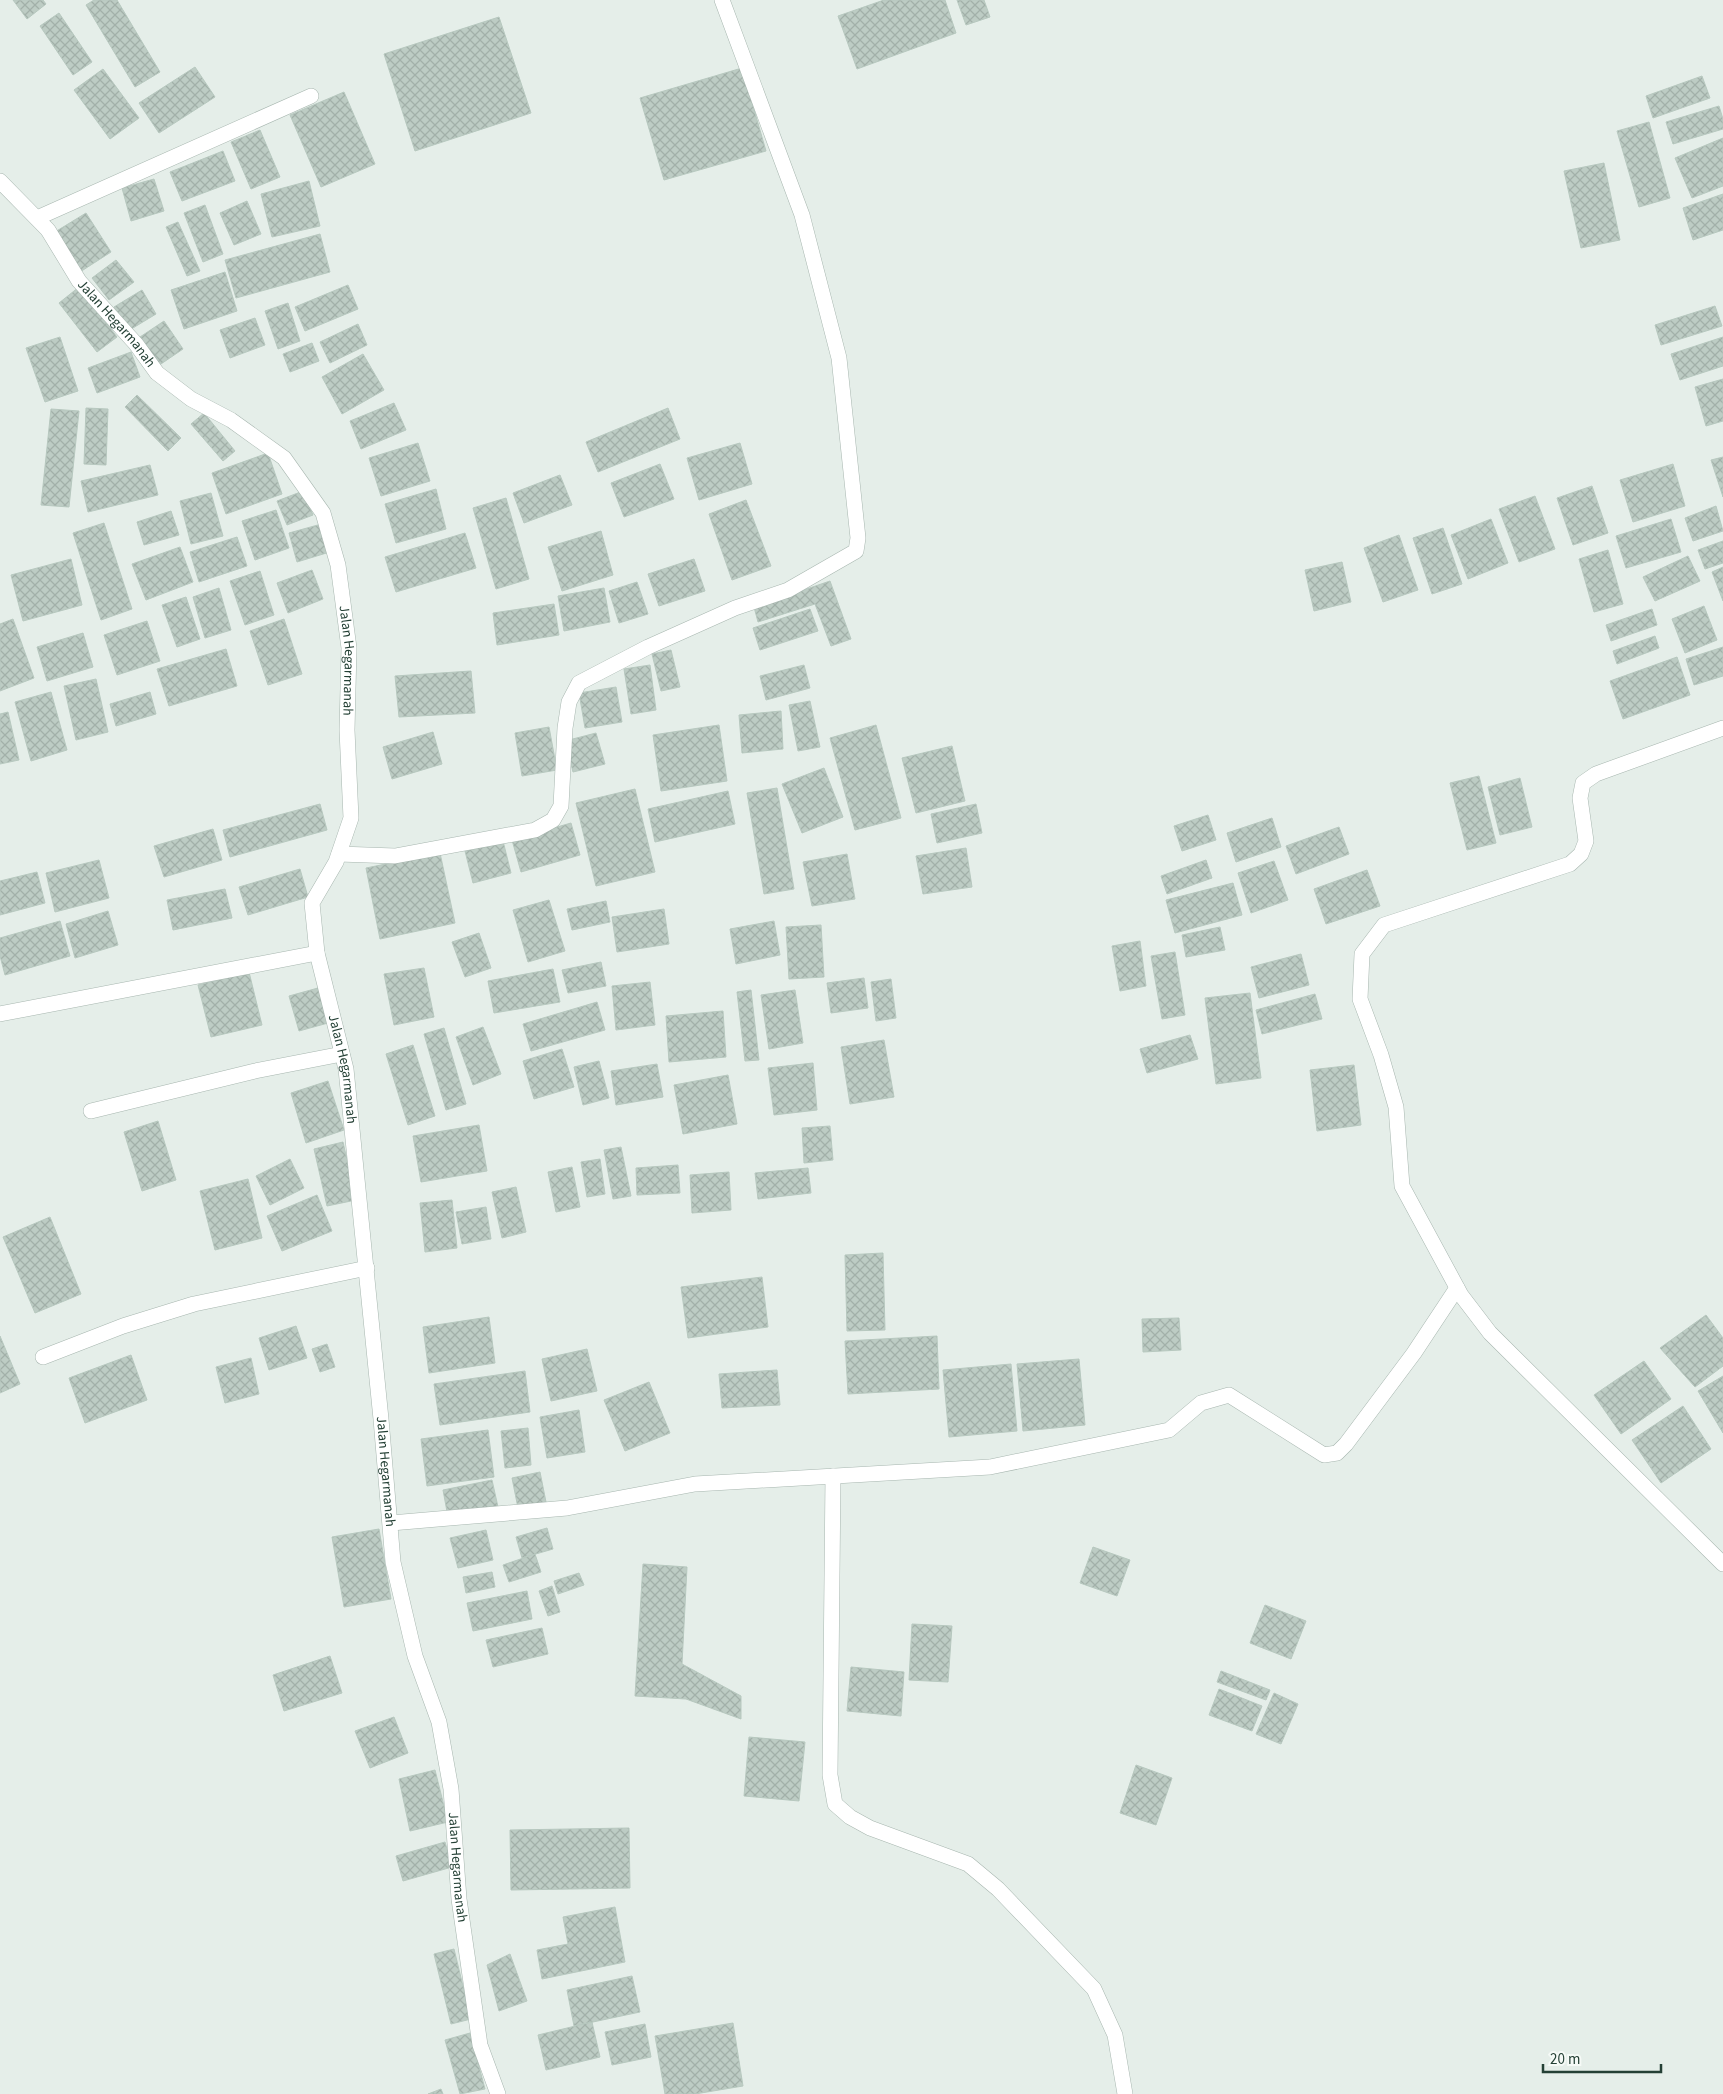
<svg xmlns="http://www.w3.org/2000/svg" width="1723" height="2094" font-family="'Source Sans 3',sans-serif">
	<style>
		.building { fill: url(#building-cross-hatch); stroke: #b7c8bf }
		.lines { fill: none; stroke-linecap: round; stroke-linejoin: round }
		.minor-casing { stroke: #a7b6af; stroke-width: 16 }
		.minor { stroke: #fff; stroke-width: 15 }
		.labels { text-anchor: middle; dominant-baseline: central; stroke-width: 4; stroke-linejoin: round; paint-order: stroke }
		.street-label { font-size: 14px; fill: #244035; stroke: #f6faf7 }
	</style>
	<defs>
		<pattern id="building-cross-hatch" width="8" height="8" patternUnits="userSpaceOnUse" patternTransform="scale(1.25)"><rect width="8" height="8" fill="#bdccc4"/><path d="M0 0l8 8M0 8l8-8" fill="none" stroke="#a2b0a9"/></pattern>
	</defs>
	<rect width="100%" height="100%" fill="#e5eee9"/>
	<g class="building">
		<path d="M13,0H43L46,4L27,19Z"/>
		<path d="M94,0H117L160,72L135,87L86,5Z"/>
		<path d="M884,0H945L956,33L857,69L838,16Z"/>
		<path d="M957,0H984L990,17L966,25Z"/>
		<path d="M59,13L92,62L73,75L40,26Z"/>
		<path d="M499,17L531,113L415,151L384,54Z"/>
		<path d="M195,67L215,97L159,133L139,103Z"/>
		<path d="M742,68L766,151L664,180L640,98Z"/>
		<path d="M103,69L139,118L110,139L74,90Z"/>
		<path d="M1702,76L1710,98L1653,118L1646,96Z"/>
		<path d="M344,92L375,164L321,187L290,115Z"/>
		<path d="M1719,106L1723,119V129L1673,144L1666,122Z"/>
		<path d="M1649,122L1670,198L1639,207L1617,131Z"/>
		<path d="M260,130L280,177L251,189L231,142Z"/>
		<path d="M1723,138V186L1692,198L1675,158Z"/>
		<path d="M223,151L235,181L182,201L170,172Z"/>
		<path d="M1604,163L1620,240L1581,248L1564,171Z"/>
		<path d="M154,179L164,211L131,221L122,188Z"/>
		<path d="M309,181L320,226L272,237L261,194Z"/>
		<path d="M1723,194V230L1693,240L1683,208Z"/>
		<path d="M247,201L261,234L234,245L220,213Z"/>
		<path d="M205,205L223,254L203,262L184,213Z"/>
		<path d="M86,213L111,252L80,272L55,232Z"/>
		<path d="M178,222L200,271L187,276L166,227Z"/>
		<path d="M320,234L330,272L236,298L225,260Z"/>
		<path d="M116,260L134,282L109,300L92,278Z"/>
		<path d="M225,272L237,311L184,329L171,290Z"/>
		<path d="M348,285L358,309L305,331L295,307Z"/>
		<path d="M79,287L117,337L97,352L59,303Z"/>
		<path d="M142,290L156,314L128,331L114,307Z"/>
		<path d="M288,303L300,341L278,349L265,311Z"/>
		<path d="M1715,306L1722,326L1661,345L1655,325Z"/>
		<path d="M255,318L265,345L230,358L220,330Z"/>
		<path d="M164,321L183,349L158,366L140,337Z"/>
		<path d="M358,324L367,345L330,363L320,342Z"/>
		<path d="M60,337L78,391L45,402L26,348Z"/>
		<path d="M1723,337V366L1680,380L1671,354Z"/>
		<path d="M312,343L319,361L290,372L283,354Z"/>
		<path d="M131,352L140,377L97,393L88,368Z"/>
		<path d="M363,354L384,390L342,414L322,377Z"/>
		<path d="M1723,379V421L1706,426L1695,387Z"/>
		<path d="M137,395L181,438L168,451L125,407Z"/>
		<path d="M394,403L406,430L361,449L350,421Z"/>
		<path d="M86,408L108,409L106,465L84,464Z"/>
		<path d="M668,408L680,439L598,472L586,442Z"/>
		<path d="M51,409L79,411L69,507L41,505Z"/>
		<path d="M204,413L235,451L223,461L191,424Z"/>
		<path d="M418,443L430,481L381,496L369,458Z"/>
		<path d="M740,443L752,484L699,500L687,458Z"/>
		<path d="M268,453L282,494L226,514L212,473Z"/>
		<path d="M1723,457V497L1711,460Z"/>
		<path d="M660,464L674,499L624,517L611,483Z"/>
		<path d="M1673,464L1685,506L1633,522L1620,480Z"/>
		<path d="M150,465L158,495L88,512L81,481Z"/>
		<path d="M560,475L572,505L524,523L513,493Z"/>
		<path d="M1592,486L1608,533L1573,545L1557,498Z"/>
		<path d="M436,489L446,529L396,543L385,504Z"/>
		<path d="M303,491L313,515L287,525L277,501Z"/>
		<path d="M211,493L223,536L191,544L180,501Z"/>
		<path d="M1535,496L1555,549L1519,562L1499,509Z"/>
		<path d="M506,498L529,579L496,589L473,508Z"/>
		<path d="M746,500L771,566L732,580L709,514Z"/>
		<path d="M1716,506L1723,531L1693,541L1685,518Z"/>
		<path d="M276,510L289,548L255,560L242,521Z"/>
		<path d="M171,511L179,535L144,545L137,522Z"/>
		<path d="M1491,519L1508,563L1468,579L1451,535Z"/>
		<path d="M1671,519L1681,552L1626,568L1616,536Z"/>
		<path d="M104,523L132,609L101,620L73,533Z"/>
		<path d="M325,523L333,551L297,562L289,533Z"/>
		<path d="M1443,528L1462,584L1432,594L1413,538Z"/>
		<path d="M601,531L613,575L562,591L548,547Z"/>
		<path d="M465,533L476,568L396,592L385,557Z"/>
		<path d="M1399,535L1418,590L1383,602L1364,548Z"/>
		<path d="M237,537L247,566L199,582L190,552Z"/>
		<path d="M1723,541V563L1705,569L1698,550Z"/>
		<path d="M180,547L193,582L146,600L132,564Z"/>
		<path d="M1608,550L1623,604L1594,612L1579,559Z"/>
		<path d="M1688,556L1700,581L1655,601L1643,577Z"/>
		<path d="M71,559L82,605L23,621L11,575Z"/>
		<path d="M694,559L705,591L659,606L648,574Z"/>
		<path d="M1342,562L1351,602L1314,611L1305,570Z"/>
		<path d="M1723,567V601L1712,572Z"/>
		<path d="M312,570L323,599L288,613L277,583Z"/>
		<path d="M260,571L274,615L245,625L230,581Z"/>
		<path d="M830,581L851,639L831,646L815,604L758,622L754,607Z"/>
		<path d="M637,582L648,614L619,623L609,591Z"/>
		<path d="M219,588L231,630L205,638L193,597Z"/>
		<path d="M604,588L610,622L564,631L558,596Z"/>
		<path d="M186,597L200,639L177,647L162,605Z"/>
		<path d="M554,604L559,635L497,645L493,613Z"/>
		<path d="M1704,606L1717,640L1685,653L1672,619Z"/>
		<path d="M810,609L818,631L760,650L753,628Z"/>
		<path d="M1652,609L1657,625L1611,641L1606,625Z"/>
		<path d="M13,619L34,678L0,691V624Z"/>
		<path d="M284,619L302,674L268,685L250,631Z"/>
		<path d="M147,621L160,661L117,675L104,635Z"/>
		<path d="M83,633L93,667L47,681L37,647Z"/>
		<path d="M1655,636L1659,648L1617,664L1613,651Z"/>
		<path d="M1723,647V676L1694,685L1686,659Z"/>
		<path d="M226,649L237,686L169,706L157,669Z"/>
		<path d="M671,650L680,687L661,691L652,654Z"/>
		<path d="M1677,657L1690,695L1623,719L1610,681Z"/>
		<path d="M650,665L656,710L631,714L624,669Z"/>
		<path d="M804,665L810,688L766,700L760,676Z"/>
		<path d="M471,671L475,713L399,717L395,676Z"/>
		<path d="M96,679L108,732L76,740L64,686Z"/>
		<path d="M616,687L622,722L585,728L579,693Z"/>
		<path d="M51,692L67,750L31,761L15,702Z"/>
		<path d="M150,692L156,714L116,726L110,704Z"/>
		<path d="M810,701L820,747L798,751L789,705Z"/>
		<path d="M781,711L783,749L742,753L739,715Z"/>
		<path d="M8,712L19,760L0,764V714Z"/>
		<path d="M719,725L727,781L661,791L653,735Z"/>
		<path d="M876,725L901,818L855,830L830,738Z"/>
		<path d="M549,727L557,770L522,776L515,733Z"/>
		<path d="M433,732L442,764L392,779L383,747Z"/>
		<path d="M596,733L605,764L573,772L565,741Z"/>
		<path d="M952,746L965,801L916,813L902,758Z"/>
		<path d="M824,768L843,817L802,833L782,784Z"/>
		<path d="M1479,776L1496,843L1467,850L1450,783Z"/>
		<path d="M1520,778L1532,827L1500,835L1488,787Z"/>
		<path d="M777,788L794,889L764,894L747,793Z"/>
		<path d="M635,789L655,872L596,886L576,803Z"/>
		<path d="M728,791L735,824L655,842L648,809Z"/>
		<path d="M320,804L327,830L230,857L223,830Z"/>
		<path d="M976,804L982,833L937,843L931,814Z"/>
		<path d="M1208,815L1216,840L1182,851L1174,826Z"/>
		<path d="M1272,818L1281,847L1236,862L1227,833Z"/>
		<path d="M571,823L580,855L521,872L512,840Z"/>
		<path d="M1339,827L1349,854L1296,874L1286,846Z"/>
		<path d="M213,829L222,860L164,877L154,846Z"/>
		<path d="M503,841L511,873L473,883L465,851Z"/>
		<path d="M966,848L972,887L923,894L916,856Z"/>
		<path d="M440,853L455,923L380,939L366,868Z"/>
		<path d="M847,854L855,899L812,906L803,862Z"/>
		<path d="M99,860L109,898L55,912L46,873Z"/>
		<path d="M1206,860L1212,878L1167,894L1161,876Z"/>
		<path d="M1274,861L1288,900L1251,913L1238,873Z"/>
		<path d="M300,869L308,897L248,915L239,887Z"/>
		<path d="M1367,870L1380,906L1326,924L1314,889Z"/>
		<path d="M37,872L45,903L0,915V881Z"/>
		<path d="M1233,883L1242,915L1175,933L1166,900Z"/>
		<path d="M225,889L232,918L173,930L167,900Z"/>
		<path d="M549,900L565,951L528,962L513,910Z"/>
		<path d="M606,901L610,922L572,930L567,909Z"/>
		<path d="M664,909L669,944L617,952L612,917Z"/>
		<path d="M108,911L118,945L75,958L66,924Z"/>
		<path d="M60,921L70,956L5,975L0,956V938Z"/>
		<path d="M774,921L780,955L736,964L730,929Z"/>
		<path d="M821,925L824,977L789,979L786,927Z"/>
		<path d="M1220,927L1225,950L1186,957L1182,935Z"/>
		<path d="M479,933L491,968L465,977L452,942Z"/>
		<path d="M1140,941L1146,986L1120,991L1112,946Z"/>
		<path d="M1175,952L1185,1015L1162,1019L1151,956Z"/>
		<path d="M1301,954L1309,985L1259,998L1251,967Z"/>
		<path d="M601,962L606,986L568,993L562,970Z"/>
		<path d="M424,968L434,1017L394,1025L384,974Z"/>
		<path d="M553,969L560,1002L494,1013L488,981Z"/>
		<path d="M249,972L262,1025L211,1037L198,985Z"/>
		<path d="M864,978L868,1008L831,1013L827,983Z"/>
		<path d="M891,979L896,1018L876,1021L871,982Z"/>
		<path d="M650,982L655,1025L616,1030L612,986Z"/>
		<path d="M318,988L328,1023L299,1031L289,996Z"/>
		<path d="M751,990L759,1060L745,1061L737,992Z"/>
		<path d="M795,990L803,1043L769,1049L761,995Z"/>
		<path d="M1250,993L1261,1078L1216,1084L1205,998Z"/>
		<path d="M1315,994L1322,1019L1262,1034L1256,1010Z"/>
		<path d="M597,1002L605,1030L531,1051L523,1024Z"/>
		<path d="M723,1011L726,1057L669,1062L666,1016Z"/>
		<path d="M483,1027L501,1074L473,1085L456,1037Z"/>
		<path d="M444,1028L466,1104L446,1110L424,1034Z"/>
		<path d="M1190,1035L1198,1059L1147,1073L1140,1049Z"/>
		<path d="M884,1040L894,1097L850,1104L841,1047Z"/>
		<path d="M413,1045L435,1116L408,1125L386,1054Z"/>
		<path d="M562,1049L574,1087L534,1099L523,1061Z"/>
		<path d="M599,1061L609,1098L583,1105L574,1067Z"/>
		<path d="M813,1063L817,1110L774,1115L768,1068Z"/>
		<path d="M657,1064L663,1097L616,1105L611,1071Z"/>
		<path d="M1354,1065L1361,1125L1317,1131L1310,1070Z"/>
		<path d="M728,1075L737,1124L683,1134L674,1085Z"/>
		<path d="M328,1081L344,1130L306,1143L291,1093Z"/>
		<path d="M158,1121L176,1180L142,1191L124,1132Z"/>
		<path d="M479,1125L487,1171L421,1182L413,1136Z"/>
		<path d="M830,1126L833,1160L804,1163L802,1128Z"/>
		<path d="M343,1142L356,1200L327,1206L314,1149Z"/>
		<path d="M621,1147L631,1196L613,1199L604,1150Z"/>
		<path d="M290,1159L304,1188L270,1205L256,1176Z"/>
		<path d="M600,1159L605,1194L587,1197L581,1162Z"/>
		<path d="M678,1165L680,1193L637,1195L636,1168Z"/>
		<path d="M572,1167L580,1207L556,1212L548,1172Z"/>
		<path d="M808,1168L811,1193L758,1199L755,1173Z"/>
		<path d="M729,1172L731,1210L692,1213L690,1175Z"/>
		<path d="M248,1179L262,1238L215,1250L200,1191Z"/>
		<path d="M516,1187L526,1232L502,1238L492,1192Z"/>
		<path d="M317,1195L332,1231L282,1251L267,1216Z"/>
		<path d="M452,1200L457,1248L425,1252L420,1203Z"/>
		<path d="M486,1207L491,1239L462,1244L456,1212Z"/>
		<path d="M50,1217L81,1294L35,1313L3,1237Z"/>
		<path d="M883,1253L885,1330L847,1331L845,1255Z"/>
		<path d="M762,1277L768,1327L688,1338L681,1287Z"/>
		<path d="M1706,1315L1723,1338V1366L1695,1387L1660,1348Z"/>
		<path d="M489,1317L495,1363L429,1373L423,1327Z"/>
		<path d="M1179,1318L1181,1350L1143,1352L1142,1319Z"/>
		<path d="M296,1326L307,1358L269,1370L259,1338Z"/>
		<path d="M0,1336L20,1384L0,1393Z"/>
		<path d="M937,1336L939,1389L848,1394L845,1341Z"/>
		<path d="M327,1344L335,1367L320,1372L312,1349Z"/>
		<path d="M587,1349L597,1391L551,1401L542,1359Z"/>
		<path d="M131,1355L147,1400L85,1423L69,1378Z"/>
		<path d="M251,1358L259,1394L225,1403L216,1367Z"/>
		<path d="M1079,1359L1085,1425L1023,1431L1017,1364Z"/>
		<path d="M1644,1361L1671,1399L1621,1434L1594,1395Z"/>
		<path d="M1011,1364L1017,1431L949,1437L943,1370Z"/>
		<path d="M777,1370L780,1405L722,1408L719,1374Z"/>
		<path d="M525,1371L530,1412L440,1425L434,1384Z"/>
		<path d="M1723,1376V1433L1698,1391Z"/>
		<path d="M649,1382L670,1433L625,1451L604,1400Z"/>
		<path d="M1683,1406L1711,1449L1661,1483L1632,1440Z"/>
		<path d="M579,1410L585,1452L547,1458L540,1417Z"/>
		<path d="M528,1428L531,1465L505,1468L501,1431Z"/>
		<path d="M488,1430L494,1477L427,1486L421,1439Z"/>
		<path d="M540,1472L546,1502L518,1508L512,1478Z"/>
		<path d="M492,1480L498,1507L448,1517L443,1490Z"/>
		<path d="M547,1528L553,1549L522,1558L516,1537Z"/>
		<path d="M379,1529L391,1599L344,1607L332,1537Z"/>
		<path d="M486,1530L493,1560L458,1568L450,1538Z"/>
		<path d="M1093,1547L1130,1560L1117,1596L1080,1583Z"/>
		<path d="M535,1554L541,1572L509,1582L503,1565Z"/>
		<path d="M643,1564L687,1567L682,1664L741,1696V1719L686,1699L635,1696Z"/>
		<path d="M492,1572L495,1587L466,1593L463,1577Z"/>
		<path d="M579,1573L584,1585L558,1594L554,1581Z"/>
		<path d="M552,1586L560,1612L548,1616L539,1591Z"/>
		<path d="M527,1591L532,1619L473,1631L467,1603Z"/>
		<path d="M1265,1605L1306,1621L1291,1659L1250,1643Z"/>
		<path d="M912,1624L952,1626L948,1682L909,1680Z"/>
		<path d="M542,1628L548,1654L493,1667L486,1640Z"/>
		<path d="M330,1656L342,1693L284,1711L273,1675Z"/>
		<path d="M851,1667L904,1672L901,1716L847,1711Z"/>
		<path d="M1221,1671L1270,1690L1266,1700L1217,1682Z"/>
		<path d="M1219,1689L1262,1706L1252,1731L1209,1715Z"/>
		<path d="M1274,1693L1298,1704L1281,1744L1256,1734Z"/>
		<path d="M394,1717L408,1753L370,1768L355,1731Z"/>
		<path d="M749,1737L805,1742L799,1801L744,1796Z"/>
		<path d="M1136,1765L1172,1778L1156,1825L1120,1813Z"/>
		<path d="M435,1770L448,1822L410,1831L399,1779Z"/>
		<path d="M629,1828L630,1888L511,1890L510,1830Z"/>
		<path d="M445,1842L452,1867L403,1881L396,1856Z"/>
		<path d="M615,1907L625,1962L542,1979L537,1950L568,1944L563,1917Z"/>
		<path d="M454,1949L471,2019L451,2024L434,1954Z"/>
		<path d="M510,1954L527,2001L499,2011L487,1965Z"/>
		<path d="M632,1976L640,2012L574,2026L567,1990Z"/>
		<path d="M592,2022L600,2057L546,2070L538,2035Z"/>
		<path d="M733,2023L743,2086L695,2094H665L655,2036Z"/>
		<path d="M645,2024L651,2057L612,2065L605,2032Z"/>
		<path d="M470,2033L485,2089L460,2094L445,2040Z"/>
		<path d="M441,2089L443,2094H428Z"/>
	</g>
	<g class="lines">
		<defs>
			<g id="minor">
				<path id="s1" d="M0,181L48,230L79,281L136,344L157,373L191,399L231,420L284,458L323,513L338,565L349,648L347,730L351,818L336,862L312,903L317,953L346,1069L381,1419L393,1562L415,1656L439,1722L451,1789L459,1899L480,2045L498,2094"/>
				<path d="M37,218L311,96"/>
				<path d="M1723,728L1596,774L1583,783L1580,798L1586,841L1581,854L1570,864L1384,925L1362,954L1360,999L1381,1055L1396,1107L1402,1186L1461,1295L1490,1333L1723,1564"/>
				<path d="M339,854L395,856L535,830L553,820L561,806L565,728L569,702L579,683L648,647L735,608L788,590L856,551L858,538L839,358L802,215L722,0"/>
				<path d="M0,1014L317,953"/>
				<path d="M91,1111L255,1071L342,1054"/>
				<path d="M43,1357L123,1326L194,1304L367,1268"/>
				<path d="M833,1476L830,1775L835,1804L850,1817L870,1828L968,1864L998,1889L1094,1989L1115,2035L1125,2094"/>
				<path d="M391,1523L567,1508L695,1484L990,1467L1169,1430L1201,1403L1229,1395L1324,1455L1337,1453L1346,1444L1414,1353L1457,1288"/>
			</g>
		</defs>
		<use href="#minor" class="minor-casing"/>
		<use href="#minor" class="minor"/>
	</g>
	<g class="labels">
		<g class="street-label">
			<text stroke="none"><textPath href="#s1" startOffset="185">Jalan Hegarmanah</textPath></text>
			<text stroke="none"><textPath href="#s1" startOffset="620">Jalan Hegarmanah</textPath></text>
			<text stroke="none"><textPath href="#s1" startOffset="1041">Jalan Hegarmanah</textPath></text>
			<text stroke="none"><textPath href="#s1" startOffset="1446">Jalan Hegarmanah</textPath></text>
			<text stroke="none"><textPath href="#s1" startOffset="1850">Jalan Hegarmanah</textPath></text>
		</g>
	</g>
	<path d="M1543 2064v8h118v-8" fill="none" stroke="#244035" stroke-width="2.5"/>
	<text x="1550" y="2064" font-size="15" fill="#244035" stroke="#f6faf7" stroke-width="4" paint-order="stroke">20 m</text>
</svg>
